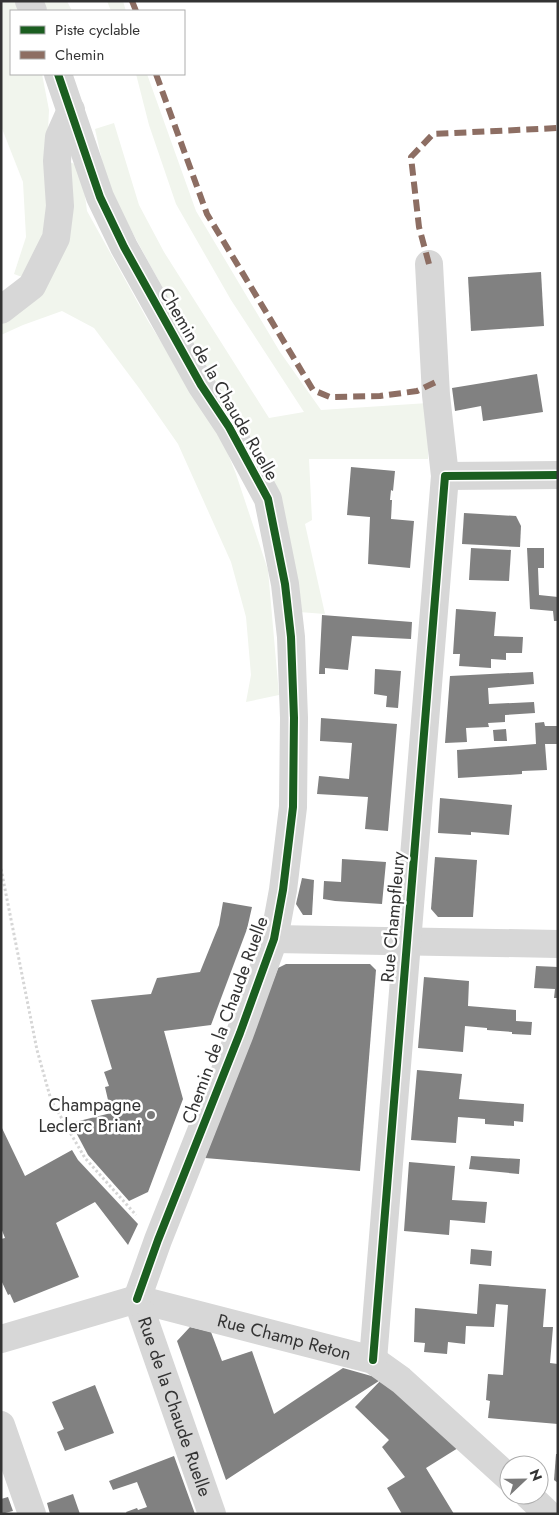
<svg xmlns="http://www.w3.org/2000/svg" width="559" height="1515" font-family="Jost,sans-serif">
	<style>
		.green { fill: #f1f5ed }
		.building { fill: #818181 }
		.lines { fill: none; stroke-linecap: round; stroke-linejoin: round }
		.path { stroke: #d6d6d6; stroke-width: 3; stroke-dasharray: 2.5 2.5; stroke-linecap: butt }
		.minor { stroke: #d7d7d7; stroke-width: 28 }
		.quiet { stroke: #8d6e63; stroke-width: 6; stroke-dasharray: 12 6; stroke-linecap: butt }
		.cycleway-casing { stroke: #fff; stroke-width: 11 }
		.cycleway { stroke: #1b5e20; stroke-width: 8 }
		.poi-dot { fill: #7a7a7a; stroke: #fff; stroke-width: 2 }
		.labels { text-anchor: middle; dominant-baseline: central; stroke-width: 5; stroke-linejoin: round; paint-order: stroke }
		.street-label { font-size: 18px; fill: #333; stroke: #fff }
		.poi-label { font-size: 18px; fill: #333; stroke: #fff; text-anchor: end }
	</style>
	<rect width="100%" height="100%" fill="#fff"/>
	<g class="green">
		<path d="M1,1H15L19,11H11V74H42L49,110L47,150V220L37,257L22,277L14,274L26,237L23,182L1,126Z"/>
		<path d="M43,1H67L72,11H47Z"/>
		<path d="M107,1H123L126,11H111Z"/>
		<path d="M136,74H147L196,211L280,352L321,410L428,403V459H309L312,520L305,524L325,614L299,612L202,360L118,206L106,179L95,129L114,123L139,205L164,252L269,418L304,412L231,300L176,204L149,125Z"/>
		<path d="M63,160L81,166L87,211L148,321L222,439L236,474L268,570L279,695L246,702L251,675L246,617L231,562L178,444L139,388L94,328L62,311L23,325L1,335V322L27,306Z"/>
	</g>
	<g class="building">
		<path d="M541,272L544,326L471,331L468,277Z"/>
		<path d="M537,374L543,412L483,421L481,406L455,411L452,388Z"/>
		<path d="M351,467L395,471L393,491L391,490L390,500H392L391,519L414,521L410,568L368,564L370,517L347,515Z"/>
		<path d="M464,513L516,516L521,526L520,547L462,544Z"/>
		<path d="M471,548L511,550L509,581L469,580Z"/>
		<path d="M527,548H544V568H538L539,595L558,597V621H554L553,611L530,609Z"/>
		<path d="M456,609L496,612L494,636L523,637L522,653H506V660L491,659V668L459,666L460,654H453Z"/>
		<path d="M322,615L412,622L411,639L352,636L348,670L325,668V674H319Z"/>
		<path d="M375,669L401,671L398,708L386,707L387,696L374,694Z"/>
		<path d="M533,672L534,684L488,688L489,704L534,702L535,713L505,715V722L488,723L489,727L466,728L467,742L445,743L450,676Z"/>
		<path d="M321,718L397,724L388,831L365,829L368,797L317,794L319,776L349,779L352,743L320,741Z"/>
		<path d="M544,722L545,726H558V744H545L547,770L522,771V774L458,778L457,750L536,744L535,723Z"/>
		<path d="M506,729L507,741H494L493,730Z"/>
		<path d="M440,798L512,805L509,835L471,832V835L438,833Z"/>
		<path d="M435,857L477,860L473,917H438L431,909Z"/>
		<path d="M342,859L386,862L382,904L335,901L323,899L324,881L341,882Z"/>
		<path d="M302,878L314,880L312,915H303L296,904Z"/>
		<path d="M223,902L252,907L247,929L211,1025L164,1031L183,1099L148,1192L129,1201L88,1155L71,1123L111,1113L105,1087L109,1086L104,1072L112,1069L91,1000L151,994L157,978L200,972L219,925Z"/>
		<path d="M286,964H370L376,970L360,1171L205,1158L278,968Z"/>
		<path d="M536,966L558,967V998H554L555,989L534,988Z"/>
		<path d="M424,977L469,981L468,1006L516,1010V1021L532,1022L531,1035L512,1034V1032L487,1030V1028L465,1026L463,1052L418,1048Z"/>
		<path d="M417,1070L462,1074L459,1099L524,1104L523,1122L514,1121V1126L485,1124V1119L458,1117L456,1143L411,1140Z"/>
		<path d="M1,1126L25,1176L72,1150L78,1160L138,1224L128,1245L95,1202L56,1223L79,1277L14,1303L10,1294L8,1295L1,1280V1239L5,1238L1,1228Z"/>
		<path d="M471,1156L520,1159L519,1174L469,1169Z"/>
		<path d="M409,1162L455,1166L452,1200L487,1202L485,1223L450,1220L449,1235L404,1231Z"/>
		<path d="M471,1249L492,1251L491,1266L470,1264Z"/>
		<path d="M479,1284L546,1289L543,1327H553L550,1363L558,1364V1424L488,1418L490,1401L486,1400L488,1374L503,1375L508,1305L496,1304L494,1327L466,1326L465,1344L448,1342L447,1354L424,1352L425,1343L414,1342L415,1308L477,1314Z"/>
		<path d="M190,1327L211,1332L222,1361L252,1351L274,1414L343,1368L382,1379L458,1448L426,1468L454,1514H402L387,1488L405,1477L382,1447L389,1440L355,1407L382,1379L226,1480L177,1341Z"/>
		<path d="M95,1385L114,1433L65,1451L57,1432L64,1429L52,1402Z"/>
		<path d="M556,1454H558V1483L554,1480Z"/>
		<path d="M174,1456L195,1514H127L126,1512L137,1508L138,1510L147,1507L137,1482L113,1490L109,1481Z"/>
		<path d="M73,1494L80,1514H50L47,1503Z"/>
		<path d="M8,1497L13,1511L1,1514V1499Z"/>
	</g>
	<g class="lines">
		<path class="path" d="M1,869L37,1050L51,1100L85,1158L136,1215"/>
		<g class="minor">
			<path d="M29,1L33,11"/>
			<path d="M58,74L100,197L124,247L201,385L229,427L268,499L285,584L291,637L294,718L293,807L283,890L274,939L240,1033L158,1240L137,1299"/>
			<path d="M1,310L32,286L56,238L60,206L57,161L59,137L71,110"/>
			<path d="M445,476L558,475"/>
			<path d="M274,939L558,944"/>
			<path id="s1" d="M137,1299L373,1360L401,1380L509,1478"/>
			<path id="s2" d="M137,1299L212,1514"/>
			<path d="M1,1339L137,1299"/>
			<path d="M373,1360L445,476L436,395L429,264"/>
			<path d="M1,1425L32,1514"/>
			<path d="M528,1495L548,1514"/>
		</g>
		<g class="quiet">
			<path d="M132,1L136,11"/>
			<path d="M156,74L207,214L313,390L330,397L380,396L417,391L436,382"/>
			<path d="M429,264L419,227L411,157L433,134L558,128"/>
		</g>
		<defs>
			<g id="cycleway">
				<path d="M58,74L100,197L124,247L201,385L229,427L268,499L285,584L291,637L294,718L293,807L283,890L274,939L240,1033L158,1240L137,1299"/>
				<path d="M373,1360L445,476L558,475"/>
			</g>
		</defs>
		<use href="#cycleway" class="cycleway-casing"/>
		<use href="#cycleway" class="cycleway"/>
	</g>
	<circle class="poi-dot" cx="151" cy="1115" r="5"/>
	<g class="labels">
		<g class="street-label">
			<text transform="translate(219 384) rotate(60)">Chemin de la Chaude Ruelle</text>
			<text transform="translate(393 917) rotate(-85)">Rue Champfleury</text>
			<text transform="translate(225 1020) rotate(-70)">Chemin de la Chaude Ruelle</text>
			<text stroke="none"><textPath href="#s1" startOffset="152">Rue Champ Reton</textPath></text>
			<text stroke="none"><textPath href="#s2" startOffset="114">Rue de la Chaude Ruelle</textPath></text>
		</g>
		<g class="poi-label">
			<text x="141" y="1105">Champagne<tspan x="141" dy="21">Leclerc Briant</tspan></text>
		</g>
	</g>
	<rect width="559" height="1515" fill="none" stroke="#333333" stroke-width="5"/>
	<rect x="10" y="10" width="175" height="65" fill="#ffffff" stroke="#adadad"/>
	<rect x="20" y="26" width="25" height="8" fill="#1b5e20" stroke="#adadad"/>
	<text x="55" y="35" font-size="15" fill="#333333">Piste cyclable</text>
	<rect x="20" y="51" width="25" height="8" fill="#8d6e63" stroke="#adadad"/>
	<text x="55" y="60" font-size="15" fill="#333333">Chemin</text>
	<g transform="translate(524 1480) rotate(68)"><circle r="24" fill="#ffffff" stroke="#adadad"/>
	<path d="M0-4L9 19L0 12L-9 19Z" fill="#7a7a7a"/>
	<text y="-8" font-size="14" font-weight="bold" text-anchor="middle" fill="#333333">N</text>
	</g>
</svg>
